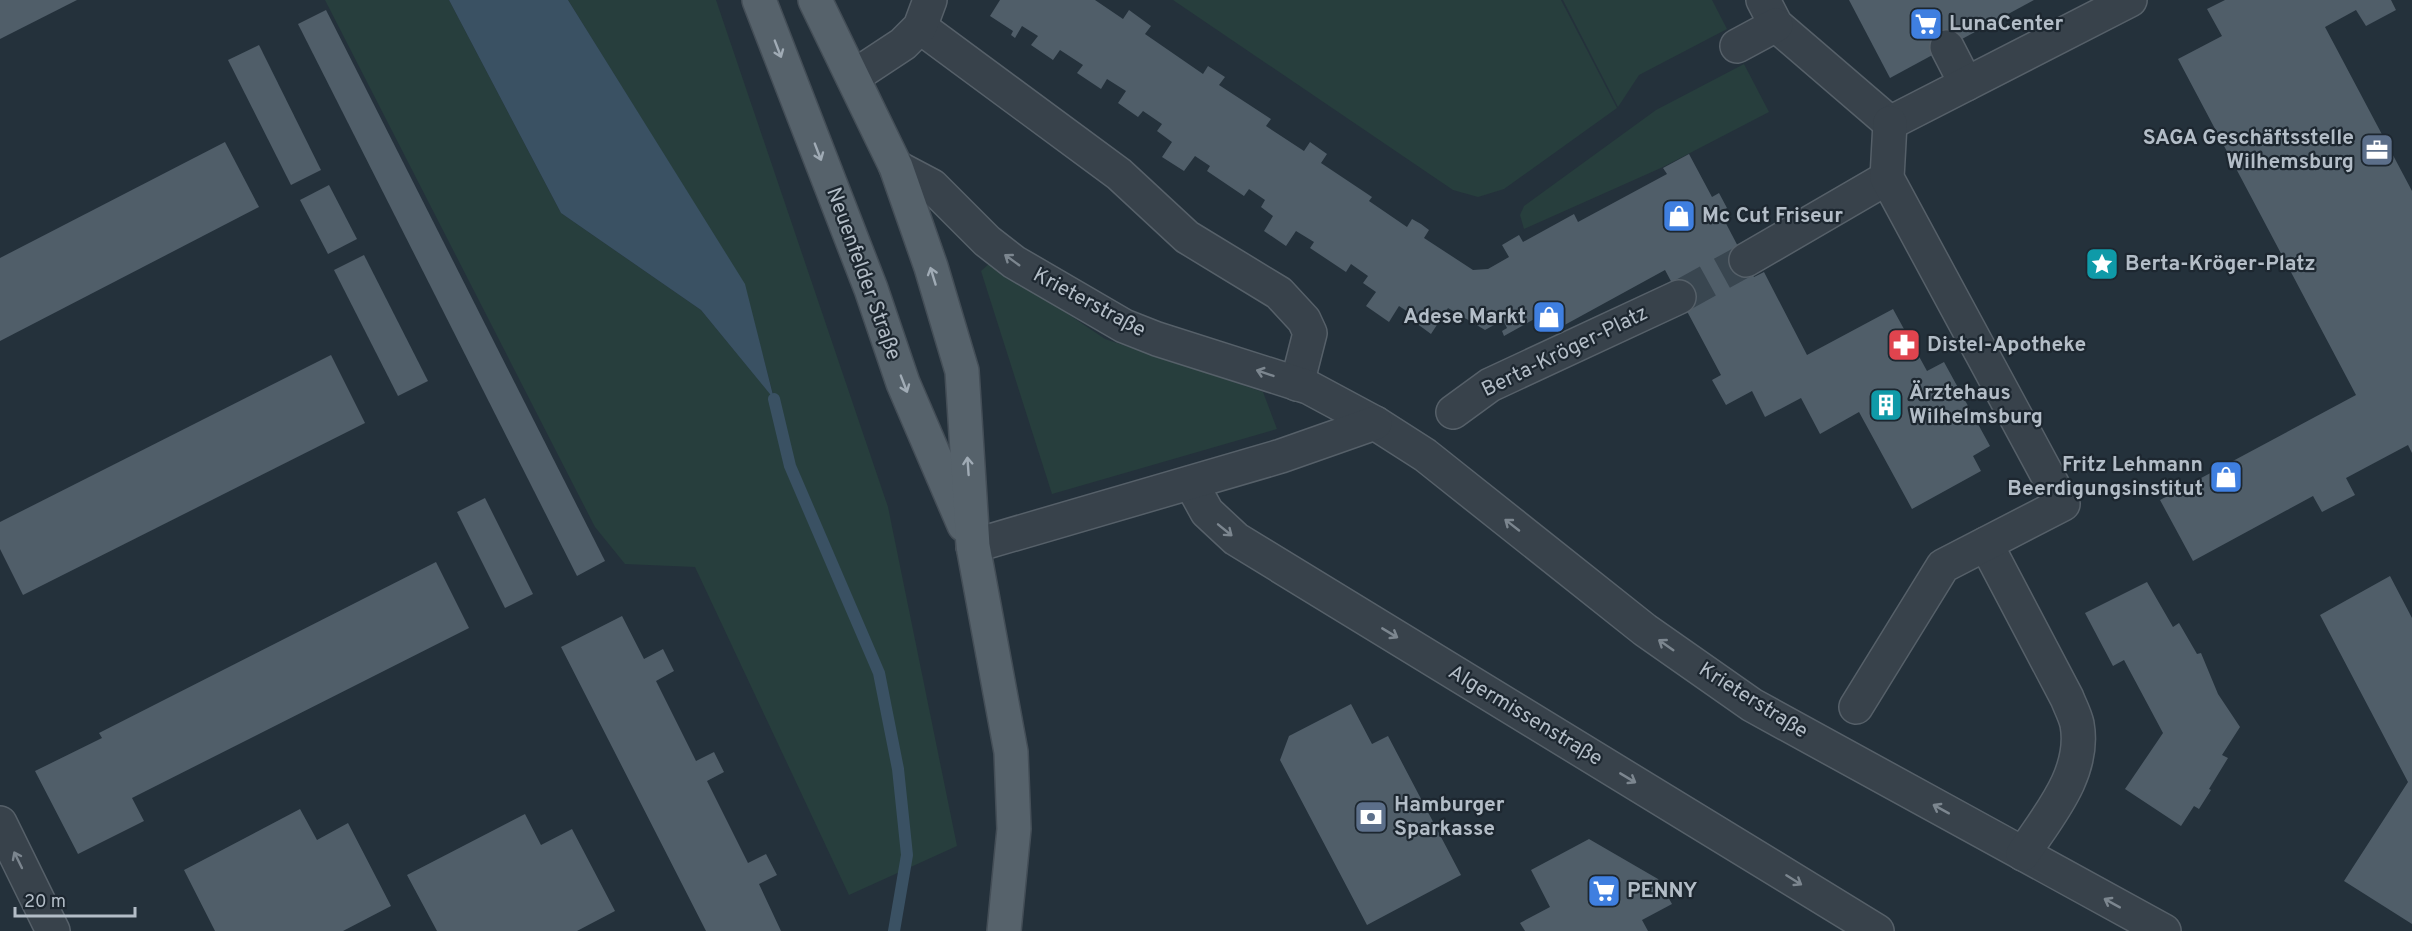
<svg xmlns="http://www.w3.org/2000/svg" width="2412" height="931" font-family="Overpass,sans-serif">
	<style>
		.green { fill: #273e3d }
		.water { fill: #3a5163 }
		.lines { fill: none; stroke-linecap: round; stroke-linejoin: round }
		.stream { stroke: #3a5163; stroke-width: 12 }
		.building { fill: #505e69 }
		.minor-tunnel { stroke: #394650; stroke-width: 33; stroke-dasharray: 33 16; stroke-linecap: butt }
		.minor-casing { stroke: #566069; stroke-width: 36 }
		.major-casing { stroke: #444e57; stroke-width: 36 }
		.minor { stroke: #38424b; stroke-width: 33 }
		.major { stroke: #56626b; stroke-width: 33 }
		.oneway { stroke: #a0abb5 }
		.oneway2 { stroke: #7c868f }
		.labels { text-anchor: middle; dominant-baseline: central; stroke-width: 4.5; stroke-linejoin: round; paint-order: stroke }
		.poi-label { font-size: 21px; font-weight: bold; fill: #b3bdc7; stroke: #1d2730; text-anchor: start }
		.street-label { font-size: 21px; fill: #b3bdc7; stroke: #1d2730 }
	</style>
	<rect width="100%" height="100%" fill="#24313b"/>
	<g class="green">
		<path d="M325,0H449L561,213L701,310L774,398L744,284L568,0H716L888,507L957,846L849,895L695,567L625,564L595,527Z"/>
		<path d="M1173,0H1561L1617,108L1504,189L1478,197L1453,190Z"/>
		<path d="M1563,0H1712L1727,29L1639,75L1618,107Z"/>
		<path d="M1744,64L1769,112L1663,167L1524,229L1520,215L1524,206L1656,110Z"/>
		<path d="M991,262L1105,339L1263,392L1277,429L1052,494L981,271Z"/>
	</g>
	<path class="water" d="M449,0H568L745,284L774,399L701,310L561,213Z"/>
	<g class="lines">
		<path class="stream" d="M774,399L790,466L879,673L898,769L907,855L894,931"/>
	</g>
	<g class="building">
		<path d="M0,0H77L0,39Z"/>
		<path d="M1000,0H1095L1123,19L1129,10L1151,26L1145,34L1203,74L1208,66L1225,77L1219,85L1271,119L1266,126L1304,151L1310,142L1327,154L1321,163L1372,197L1369,201L1407,227L1412,219L1421,224L1429,230L1424,238L1473,270L1488,269L1509,257L1502,245L1519,235L1523,242L1574,214L1578,222L1667,174L1663,168L1689,154L1712,197L1719,193L1727,208L1720,212L1754,277L1764,272L1807,355L1893,309L1927,371L1944,362L1990,446L1973,456L1981,471L1912,509L1859,412L1820,434L1801,398L1765,417L1752,391L1726,405L1712,380L1721,375L1665,270L1550,333L1546,325L1552,322L1547,312L1504,336L1502,331L1507,328L1503,320L1485,330L1448,308L1431,334L1412,320L1414,316L1399,306L1389,322L1366,306L1376,292L1363,283L1368,276L1351,264L1346,272L1310,248L1314,242L1296,231L1286,246L1264,231L1273,216L1261,207L1265,200L1249,189L1244,196L1207,171L1210,166L1195,156L1184,171L1162,157L1172,142L1157,131L1162,124L1143,111L1138,117L1118,103L1126,91L1107,79L1101,89L1077,73L1083,65L1060,50L1053,60L1031,45L1038,36L1022,26L1015,38L1011,35L1013,31L990,16Z"/>
		<path d="M1849,0H2034L1890,78Z"/>
		<path d="M2225,0H2391L2396,10L2366,26L2356,10L2325,27L2412,191V453L2408,445L2346,478L2355,495L2322,512L2313,496L2193,561L2160,500L2356,395L2178,59L2222,36L2207,9Z"/>
		<path d="M326,10L605,561L577,576L298,24Z"/>
		<path d="M259,45L321,170L291,185L228,60Z"/>
		<path d="M225,142L259,207L0,341V258Z"/>
		<path d="M329,185L357,239L328,254L300,200Z"/>
		<path d="M364,255L428,381L398,396L334,270Z"/>
		<path d="M331,355L365,423L23,595L0,549V522Z"/>
		<path d="M485,498L533,594L505,608L457,512Z"/>
		<path d="M436,562L469,628L132,798L144,821L78,854L35,771L102,738L99,733Z"/>
		<path d="M2390,576L2412,618V924L2344,881L2408,782L2320,615Z"/>
		<path d="M2147,582L2173,627L2179,623L2197,654L2201,653L2218,694L2240,727L2222,755L2228,758L2209,789L2211,790L2199,809L2194,806L2181,826L2125,789L2163,733L2124,660L2113,666L2085,613Z"/>
		<path d="M622,616L644,659L663,649L674,671L656,681L696,761L714,752L724,772L707,781L748,863L766,854L777,875L759,884L781,931H706L561,647Z"/>
		<path d="M1351,704L1372,744L1388,736L1461,875L1367,925L1280,760L1289,736Z"/>
		<path d="M300,809L317,840L348,823L391,906L343,931H215L184,870Z"/>
		<path d="M525,814L541,845L572,829L615,911L577,931H437L407,875Z"/>
		<path d="M1589,839L1658,879L1672,904L1642,920L1648,931H1525L1520,923L1550,907L1531,870Z"/>
	</g>
	<g class="lines">
		<path class="minor-tunnel" d="M1679,297L1746,260"/>
		<defs>
			<g id="minor">
				<path d="M1763,0L1776,25L1890,123"/>
				<path d="M920,27L1119,174L1187,237L1279,293L1304,320L1310,333L1297,384"/>
				<path d="M1737,46L1776,25"/>
				<path d="M1947,47L1966,84"/>
				<path d="M853,77L903,44L920,27L930,0"/>
				<path d="M1890,123L2130,0"/>
				<path d="M896,167L932,186L987,241L1014,262L1124,326L1157,339L1308,387L1375,423L1425,455L1645,630L1752,705L2164,931"/>
				<path d="M1746,260L1887,178"/>
				<path d="M1453,412L1490,385L1679,297"/>
				<path d="M1191,483L1207,512L1236,539L1877,931"/>
				<path d="M1986,544L2067,698C2070,706 2075,715 2077,724C2086,773 2048,816 2023,854"/>
				<path d="M973,546L1281,456L1375,423"/>
				<path d="M1856,707L1943,566L2063,504L1887,178L1890,123"/>
				<path d="M0,823L53,931"/>
			</g>
			<g id="major">
				<path d="M759,0L871,289L903,383L964,525"/>
				<path d="M815,0L896,167L931,267L962,371L973,546L1011,752L1014,829L1004,931"/>
			</g>
		</defs>
		<use href="#minor" class="minor-casing"/>
		<use href="#major" class="major-casing"/>
		<use href="#minor" class="minor"/>
		<use href="#major" class="major"/>
	</g>
	<defs><path id="oneway-shaft" d="M-6 0H5M1.5-3L5.5 0L1.5 3" fill="none" stroke-width="1.6" stroke-linecap="round" stroke-linejoin="round" transform="scale(1.5)"/></defs>
	<g class="oneway">
		<use href="#oneway-shaft" transform="translate(778 49) rotate(69)"/>
		<use href="#oneway-shaft" transform="translate(818 152) rotate(69)"/>
		<use href="#oneway-shaft" transform="translate(933 276) rotate(-107)"/>
		<use href="#oneway-shaft" transform="translate(904 384) rotate(69)"/>
		<use href="#oneway-shaft" transform="translate(968 466) rotate(-94)"/>
	</g>
	<g class="oneway2">
		<use href="#oneway-shaft" transform="translate(1012 260) rotate(-144)"/>
		<use href="#oneway-shaft" transform="translate(1265 373) rotate(-161)"/>
		<use href="#oneway-shaft" transform="translate(1512 525) rotate(-142)"/>
		<use href="#oneway-shaft" transform="translate(1225 530) rotate(39)"/>
		<use href="#oneway-shaft" transform="translate(1390 633) rotate(31)"/>
		<use href="#oneway-shaft" transform="translate(1666 645) rotate(-145)"/>
		<use href="#oneway-shaft" transform="translate(1628 778) rotate(31)"/>
		<use href="#oneway-shaft" transform="translate(1941 809) rotate(-151)"/>
		<use href="#oneway-shaft" transform="translate(18 860) rotate(-116)"/>
		<use href="#oneway-shaft" transform="translate(1794 880) rotate(32)"/>
		<use href="#oneway-shaft" transform="translate(2112 903) rotate(-151)"/>
	</g>
	<defs>
		<symbol id="supermarket-square" viewBox="-11 -11 22 22"><rect x="-9" y="-9" width="18" height="18" rx="4" fill="#3f7fe0" stroke="#1d2730"/><path d="M-6-5.5h2.5l.6 2H6L4.5 2H-2.5L-4.4-4H-6ZM-1.5 3.2a1.3 1.3 0 1 0 .1 0ZM3 3.2a1.3 1.3 0 1 0 .1 0Z" fill="#fff"/></symbol>
		<symbol id="office-square" viewBox="-11 -11 22 22"><rect x="-9" y="-9" width="18" height="18" rx="4" fill="#5c6f8a" stroke="#1d2730"/><path d="M-6-3h4V-5.5h4V-3h4V5H-6ZM-1-4.5V-3h2v-1.5ZM-6 0V1H6V0Z" fill="#fff"/></symbol>
		<symbol id="shop-square" viewBox="-11 -11 22 22"><rect x="-9" y="-9" width="18" height="18" rx="4" fill="#3f7fe0" stroke="#1d2730"/><path d="M-5-2.5h2.3a2.7 3.5 0 0 1 5.4 0H5L5.5 6h-11ZM-1.5-2.5h3a1.5 2.3 0 0 0-3 0Z" fill="#fff"/></symbol>
		<symbol id="sight-square" viewBox="-11 -11 22 22"><rect x="-9" y="-9" width="18" height="18" rx="4" fill="#0f9aa8" stroke="#1d2730"/><path d="M0-6L1.8-2.2L6-1.7L2.9 1.2L3.7 5.4L0 3.3L-3.7 5.4L-2.9 1.2L-6-1.7L-1.8-2.2Z" fill="#fff"/></symbol>
		<symbol id="pharmacy-square" viewBox="-11 -11 22 22"><rect x="-9" y="-9" width="18" height="18" rx="4" fill="#e0444e" stroke="#1d2730"/><path d="M-2-6h4v4h4v4h-4v4h-4v-4h-4v-4h4Z" fill="#fff"/></symbol>
		<symbol id="building-square" viewBox="-11 -11 22 22"><rect x="-9" y="-9" width="18" height="18" rx="4" fill="#0f9aa8" stroke="#1d2730"/><path d="M-4-6H4V6H1V3H-1V6H-4ZM-2.5-4.3h1.7v1.8h-1.7ZM.8-4.3h1.7v1.8H.8ZM-2.5-1h1.7V.8h-1.7ZM.8-1h1.7V.8H.8Z" fill="#fff"/></symbol>
		<symbol id="bank-square" viewBox="-11 -11 22 22"><rect x="-9" y="-9" width="18" height="18" rx="4" fill="#5c6f8a" stroke="#1d2730"/><path d="M-6-4H6V4H-6ZM0-2.3a2.3 2.3 0 1 0 0 4.6a2.3 2.3 0 1 0 0-4.6Z" fill="#fff"/></symbol>
	</defs>
	<g fill-rule="evenodd">
		<use href="#supermarket-square" x="1907" y="5" width="38" height="38"/>
		<use href="#office-square" x="2358" y="131" width="38" height="38"/>
		<use href="#shop-square" x="1660" y="197" width="38" height="38"/>
		<use href="#sight-square" x="2083" y="245" width="38" height="38"/>
		<use href="#shop-square" x="1530" y="298" width="38" height="38"/>
		<use href="#pharmacy-square" x="1885" y="326" width="38" height="38"/>
		<use href="#building-square" x="1867" y="386" width="38" height="38"/>
		<use href="#shop-square" x="2207" y="458" width="38" height="38"/>
		<use href="#bank-square" x="1352" y="798" width="38" height="38"/>
		<use href="#supermarket-square" x="1585" y="872" width="38" height="38"/>
	</g>
	<g class="labels">
		<g class="poi-label">
			<text x="1949" y="24">LunaCenter</text>
			<text x="2354" y="138" text-anchor="end">SAGA Geschäftsstelle<tspan x="2354" dy="24">Wilhemsburg</tspan></text>
			<text x="1702" y="216">Mc Cut Friseur</text>
			<text x="2125" y="264">Berta-Kröger-Platz</text>
			<text x="1526" y="317" text-anchor="end">Adese Markt</text>
			<text x="1927" y="345">Distel-Apotheke</text>
			<text x="1909" y="393">Ärztehaus<tspan x="1909" dy="24">Wilhelmsburg</tspan></text>
			<text x="2203" y="465" text-anchor="end">Fritz Lehmann<tspan x="2203" dy="24">Beerdigungsinstitut</tspan></text>
			<text x="1394" y="805">Hamburger<tspan x="1394" dy="24">Sparkasse</tspan></text>
			<text x="1627" y="891">PENNY</text>
		</g>
		<g class="street-label">
			<text transform="translate(863 274) rotate(70)">Neuenfelder Straße</text>
			<text transform="translate(1089 303) rotate(28)">Krieterstraße</text>
			<text transform="translate(1565 352) rotate(-26)">Berta-Kröger-Platz</text>
			<text transform="translate(1753 701) rotate(32)">Krieterstraße</text>
			<text transform="translate(1525 716) rotate(31)">Algermissenstraße</text>
		</g>
	</g>
	<path d="M15 907v9h120v-9" fill="none" stroke="#b3bdc7" stroke-width="3"/>
	<text x="24" y="907" font-size="18" fill="#b3bdc7" stroke="#1d2730" stroke-width="4.5" paint-order="stroke">20 m</text>
</svg>
